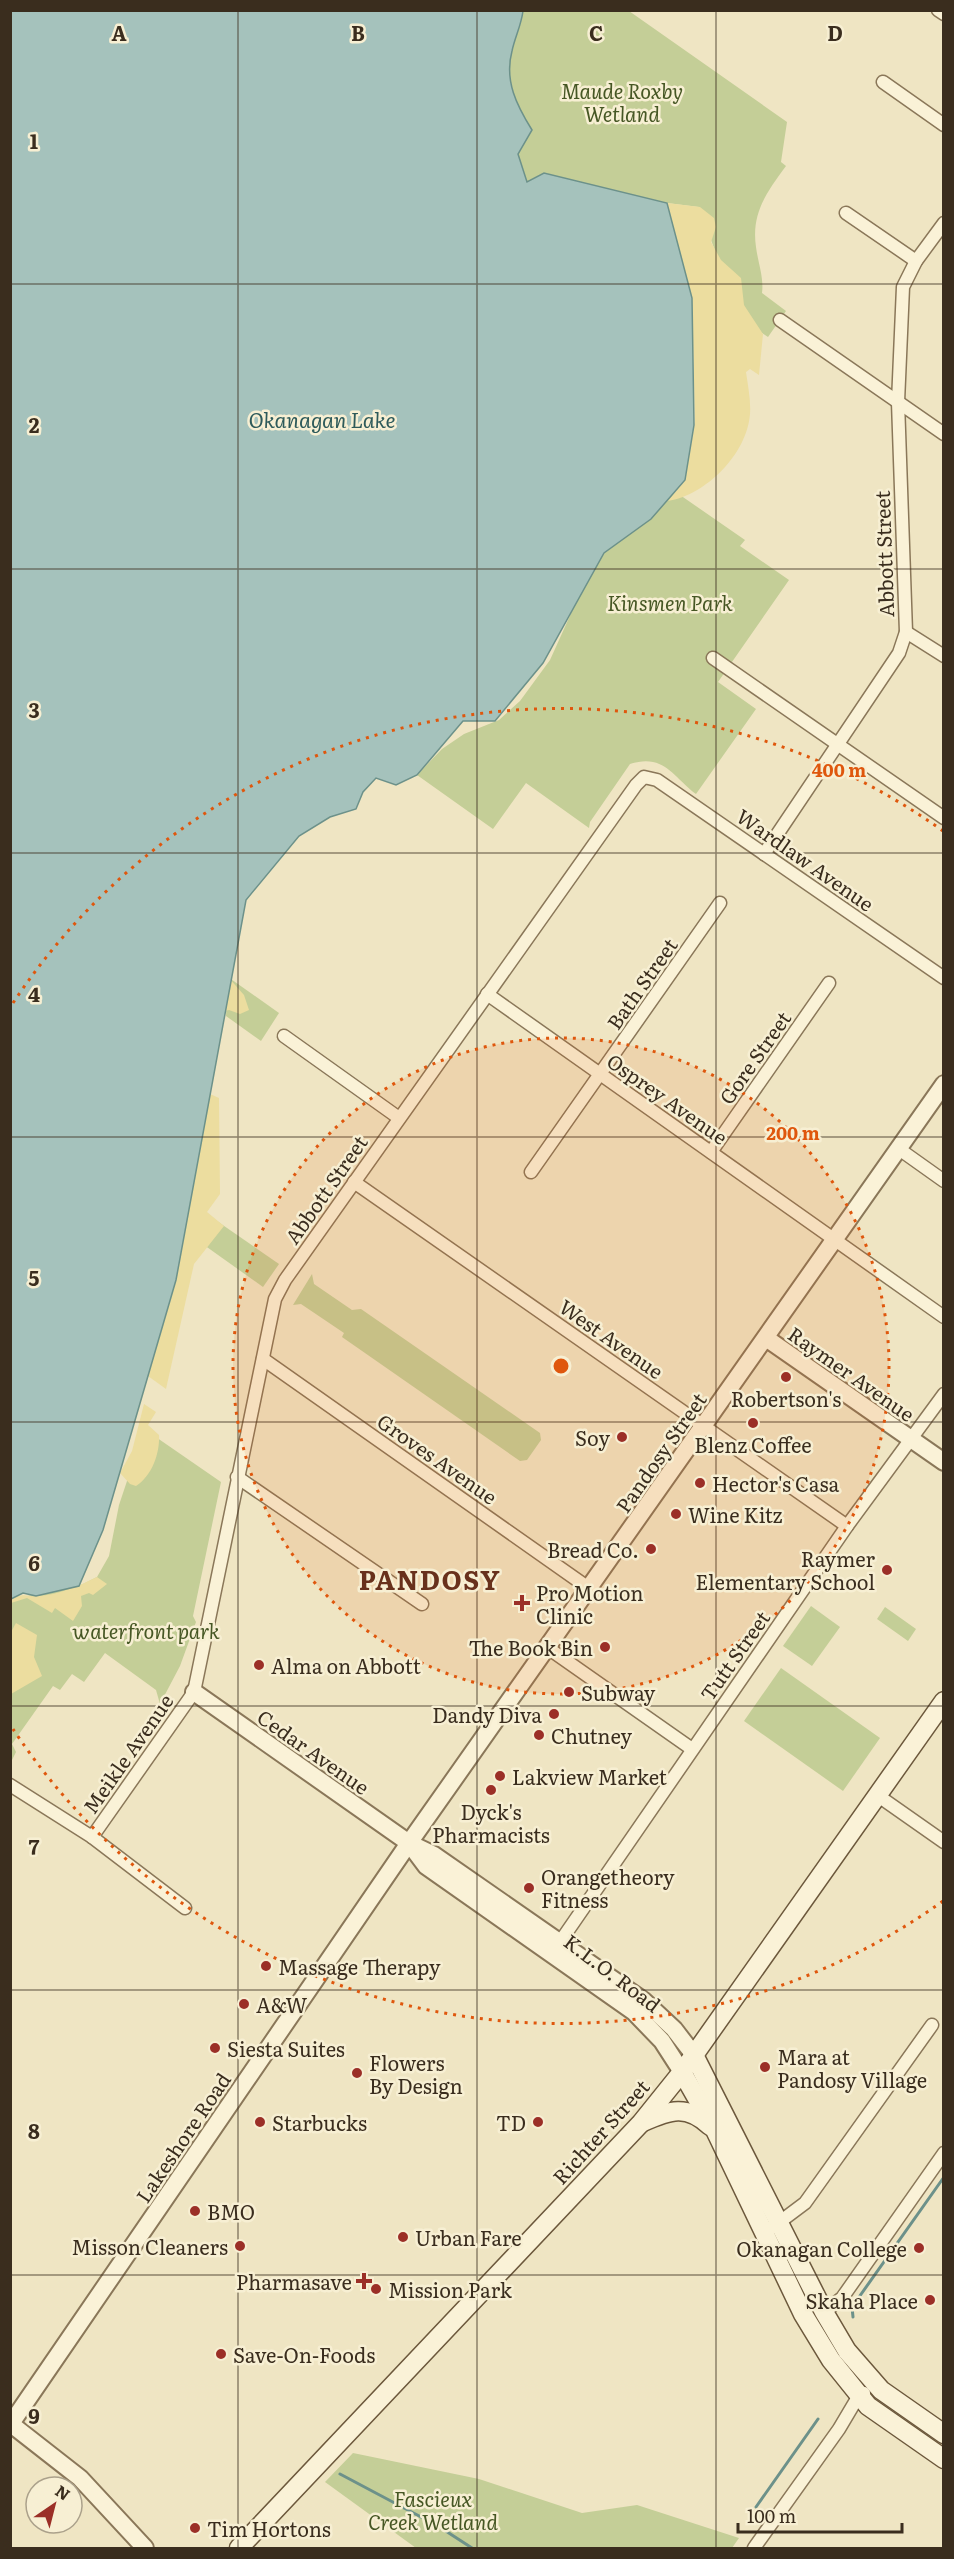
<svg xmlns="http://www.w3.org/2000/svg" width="954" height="2559" font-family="Literata,serif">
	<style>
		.green { fill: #c4ce97 }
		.sand { fill: #ecdd9f }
		.water { fill: #a5c2bc; stroke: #6c918a; stroke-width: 1.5 }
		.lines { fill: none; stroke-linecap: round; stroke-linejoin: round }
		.stream { stroke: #6c918a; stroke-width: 3 }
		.minor-casing { stroke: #8a7759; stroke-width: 15 }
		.tertiary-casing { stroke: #8a7759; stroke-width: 20 }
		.secondary-casing { stroke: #6c583c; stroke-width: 21 }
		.minor { stroke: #faf2d7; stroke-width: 12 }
		.tertiary { stroke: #faf2d7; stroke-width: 16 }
		.secondary { stroke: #faf2d7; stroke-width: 18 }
		.grid { fill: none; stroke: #3a2d1e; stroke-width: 1.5; stroke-opacity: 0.55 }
		.ring { fill: none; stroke: #df570d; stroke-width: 3; stroke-dasharray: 3 6 }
		.poi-dot { fill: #9b2f27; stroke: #f7efd3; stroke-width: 2 }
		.labels { text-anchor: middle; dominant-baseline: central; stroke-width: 5; stroke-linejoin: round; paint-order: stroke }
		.park-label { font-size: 20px; font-style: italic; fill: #465724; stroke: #f7efd3 }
		.street-label { font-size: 20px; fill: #3a2d1e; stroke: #f7efd3 }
		.poi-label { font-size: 20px; fill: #3a2d1e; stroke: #f7efd3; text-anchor: start }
		.water-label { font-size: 21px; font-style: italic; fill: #2d5a5a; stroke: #f7efd3 }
		.district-label { font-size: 26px; font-weight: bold; letter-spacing: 1.5px; fill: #68311c; stroke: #f7efd3 }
		.grid-label { font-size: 20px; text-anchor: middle; font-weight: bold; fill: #3a2d1e; stroke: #f7efd3; stroke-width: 5; stroke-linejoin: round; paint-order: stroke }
		.centre { fill: #df570d; stroke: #f7efd3; stroke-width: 3 }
		.ring-label { font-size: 18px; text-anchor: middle; font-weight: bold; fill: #df570d; stroke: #f7efd3; stroke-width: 5; stroke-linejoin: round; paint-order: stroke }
	</style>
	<rect width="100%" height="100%" fill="#efe5c3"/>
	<g class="green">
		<path d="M523,11H629L787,122L781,162L786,166C767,192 751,213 756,247C758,263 764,277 762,293L786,311L768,337L724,307L714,248L699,207L667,203L544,173L527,182L518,154L532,130C517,106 504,80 512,51C515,37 521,26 523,11Z"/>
		<path d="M667,486L745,540L740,546L789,580L718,682L756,709L696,794C673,777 664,753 630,764L590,822L589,828L526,783L493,829L417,775L442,749L464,734L499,720L520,701L550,660L601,547Z"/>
		<path d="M228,977L279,1013L261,1041L226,1016Z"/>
		<path d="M214,1219L279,1264L263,1287L197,1240Z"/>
		<path d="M312,1274L314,1284L352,1310L361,1309L540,1433L541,1440L527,1460L520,1461L342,1337L344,1333L301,1304L293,1305Z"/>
		<path d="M150,1433L221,1482L193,1616L196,1622L180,1666L160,1704L156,1690L105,1653L84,1682L72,1674L60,1690L53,1686L12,1744L16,1752L11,1762V1599L79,1586L97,1577L109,1556L119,1505L127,1481Z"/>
		<path d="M811,1606L840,1627L812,1666L783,1646Z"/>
		<path d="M885,1607L916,1629L908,1641L877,1619Z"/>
		<path d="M781,1668L880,1738L843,1791L744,1721Z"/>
		<path d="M353,2453L479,2479L582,2513L637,2505L739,2538L732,2548H416L325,2482Z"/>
	</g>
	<g class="sand">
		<path d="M667,203L700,207L714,218L716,227L711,242L721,260L741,278L744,305L763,334L759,375L750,369L746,372C748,386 751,401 750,414C747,454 706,495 668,501L685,480L695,422L692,298Z"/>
		<path d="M228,977L244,995L249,1010L240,1014L229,1010L221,1012Z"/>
		<path d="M210,1094L219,1098L220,1194L207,1212L224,1226L194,1264L166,1389L148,1376L176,1279Z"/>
		<path d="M144,1404L156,1412L148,1425L159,1435C160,1453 152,1476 136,1486L130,1484L120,1473L132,1451Z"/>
		<path d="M97,1577L107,1584L93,1595L89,1593L81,1596L82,1606L73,1621L55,1608L52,1613L27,1598L11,1603V1599C26,1592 23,1597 38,1596C57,1595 79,1586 97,1577Z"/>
		<path d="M16,1623L37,1635L34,1657L42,1676L11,1694V1632Z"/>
	</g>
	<path class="water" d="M11,10L523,11C521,26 515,37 512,51C504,81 517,106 532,130L518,154L527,182L544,173L667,203L692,298L694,425L685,480L651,519L604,553L543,663L495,721H463L417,775L396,785L376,778L363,792L356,809L330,817L299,836L246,900L176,1280L103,1530L79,1586L36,1596L23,1593L11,1599Z"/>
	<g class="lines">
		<g class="stream">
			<path d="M853,2317L852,2307L944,2177"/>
			<path d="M340,2474L438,2526L472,2548"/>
			<path d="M756,2507L818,2419"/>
		</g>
		<defs>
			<g id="minor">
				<path d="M938,10L944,14"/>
				<path d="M883,82L944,125"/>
				<path d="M846,213L916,261"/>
				<path d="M780,320L944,434"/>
				<path d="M906,632L944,656"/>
				<path d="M713,658L944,818"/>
				<path d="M764,854L899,653L906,632L898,402L903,287L916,261L944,223"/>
				<path d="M487,994L944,1317"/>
				<path d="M284,1036L399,1118"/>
				<path d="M899,1149L944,1181"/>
				<path d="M711,1152L829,983"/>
				<path d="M531,1172L720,903"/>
				<path d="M354,1182L847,1526"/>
				<path d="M263,1359L590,1589"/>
				<path d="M237,1477L422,1604"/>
				<path d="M548,1648L692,1749"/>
				<path d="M10,1785L92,1837L185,1908"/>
				<path d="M877,1795L944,1842"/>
				<path d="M92,1837L194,1692L275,1299L285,1280L636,785L644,777L657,780L944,978"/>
				<path d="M560,1942L847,1526L944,1394"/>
				<path d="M773,2227L805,2203L932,2025"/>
				<path d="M824,2312L842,2298L944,2153"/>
				<path d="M754,2548L839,2429L858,2397L864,2393"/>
			</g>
			<g id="tertiary">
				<path d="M766,1338L944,1462"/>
				<path d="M194,1692L409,1843L434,1855L644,2001L674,2029L694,2055"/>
				<path d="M411,1846L426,1866L634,2012L662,2041L682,2072"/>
				<path d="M11,2424L80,2478L145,2548"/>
				<path d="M10,2425L409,1843L944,1084"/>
			</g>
			<g id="secondary">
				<path d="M694,2055L824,2312L847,2351L881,2390L944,2434"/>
				<path d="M682,2072L715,2130L803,2314L831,2360L868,2406L944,2459"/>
				<path d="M643,2122C670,2110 687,2104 710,2126"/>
				<path d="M239,2548L641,2123L682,2072L944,1701"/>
			</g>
		</defs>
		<use href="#minor" class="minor-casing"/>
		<use href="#tertiary" class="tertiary-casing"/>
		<use href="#secondary" class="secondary-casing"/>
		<use href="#minor" class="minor"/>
		<use href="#tertiary" class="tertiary"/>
		<use href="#secondary" class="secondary"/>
	</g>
	<path class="grid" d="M238,10V2548M477,10V2548M716,10V2548M10,284H944M10,569H944M10,853H944M10,1137H944M10,1422H944M10,1706H944M10,1990H944M10,2275H944"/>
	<circle cx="561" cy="1366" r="328" fill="#df570d" fill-opacity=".12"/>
	<g class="ring">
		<circle cx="561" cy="1366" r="328"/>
		<path d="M943 1901A657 657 0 0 1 13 1729M13 1003A657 657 0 0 1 943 831"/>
	</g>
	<g class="poi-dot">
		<circle cx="786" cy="1377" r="6"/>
		<circle cx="753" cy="1423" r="6"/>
		<circle cx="622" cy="1437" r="6"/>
		<circle cx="700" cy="1483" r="6"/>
		<circle cx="676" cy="1514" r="6"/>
		<circle cx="651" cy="1549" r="6"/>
		<circle cx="887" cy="1570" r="6"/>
		<path d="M519 1594h6v6h6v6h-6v6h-6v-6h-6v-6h6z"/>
		<circle cx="605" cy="1647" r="6"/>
		<circle cx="259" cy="1665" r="6"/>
		<circle cx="569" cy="1692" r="6"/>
		<circle cx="554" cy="1714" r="6"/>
		<circle cx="539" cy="1735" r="6"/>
		<circle cx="500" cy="1776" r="6"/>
		<circle cx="491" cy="1790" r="6"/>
		<circle cx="529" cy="1888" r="6"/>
		<circle cx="266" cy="1966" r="6"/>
		<circle cx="244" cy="2004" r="6"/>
		<circle cx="215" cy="2048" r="6"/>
		<circle cx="765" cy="2067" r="6"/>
		<circle cx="357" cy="2073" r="6"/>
		<circle cx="260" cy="2122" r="6"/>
		<circle cx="538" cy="2122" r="6"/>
		<circle cx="195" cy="2211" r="6"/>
		<circle cx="403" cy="2237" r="6"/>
		<circle cx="240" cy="2246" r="6"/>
		<circle cx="919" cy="2248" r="6"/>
		<path d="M361 2272h6v6h6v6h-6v6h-6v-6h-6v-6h6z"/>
		<circle cx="376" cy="2289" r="6"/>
		<circle cx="930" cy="2300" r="6"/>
		<circle cx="221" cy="2354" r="6"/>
		<circle cx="195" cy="2528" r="6"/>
	</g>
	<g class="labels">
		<g class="park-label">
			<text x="622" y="90">Maude Roxby<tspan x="622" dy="23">Wetland</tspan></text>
			<text x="670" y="602">Kinsmen Park</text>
			<text x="146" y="1630">waterfront park</text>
			<text x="433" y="2498">Fascieux<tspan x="433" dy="23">Creek Wetland</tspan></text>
		</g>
		<g class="street-label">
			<text transform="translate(883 554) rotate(-92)">Abbott Street</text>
			<text transform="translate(806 859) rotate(35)">Wardlaw Avenue</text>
			<text transform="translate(641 983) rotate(-55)">Bath Street</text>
			<text transform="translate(754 1057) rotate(-55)">Gore Street</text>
			<text transform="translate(668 1098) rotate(35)">Osprey Avenue</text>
			<text transform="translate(325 1189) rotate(-55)">Abbott Street</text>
			<text transform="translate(612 1338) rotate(35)">West Avenue</text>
			<text transform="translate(852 1373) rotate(35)">Raymer Avenue</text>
			<text transform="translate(660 1452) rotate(-55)">Pandosy Street</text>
			<text transform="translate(438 1458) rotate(35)">Groves Avenue</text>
			<text transform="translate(734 1655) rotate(-55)">Tutt Street</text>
			<text transform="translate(314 1751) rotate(35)">Cedar Avenue</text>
			<text transform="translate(127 1753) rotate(-55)">Meikle Avenue</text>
			<text transform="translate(613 1972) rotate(37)">K.L.O. Road</text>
			<text transform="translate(600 2131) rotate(-48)">Richter Street</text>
			<text transform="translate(182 2137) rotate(-56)">Lakeshore Road</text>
		</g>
		<g class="poi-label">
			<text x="786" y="1398" text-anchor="middle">Robertson's</text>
			<text x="610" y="1437" text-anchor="end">Soy</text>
			<text x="753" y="1444" text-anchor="middle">Blenz Coffee</text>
			<text x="712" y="1483">Hector's Casa</text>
			<text x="688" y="1514">Wine Kitz</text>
			<text x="639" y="1549" text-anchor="end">Bread Co.</text>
			<text x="875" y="1558" text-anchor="end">Raymer<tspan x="875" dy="23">Elementary School</tspan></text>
			<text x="536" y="1592">Pro Motion<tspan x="536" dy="23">Clinic</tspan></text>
			<text x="593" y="1647" text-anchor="end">The Book Bin</text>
			<text x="271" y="1665">Alma on Abbott</text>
			<text x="581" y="1692">Subway</text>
			<text x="542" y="1714" text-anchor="end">Dandy Diva</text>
			<text x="551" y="1735">Chutney</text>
			<text x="512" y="1776">Lakview Market</text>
			<text x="491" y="1811" text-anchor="middle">Dyck's<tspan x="491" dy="23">Pharmacists</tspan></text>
			<text x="541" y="1876">Orangetheory<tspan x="541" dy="23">Fitness</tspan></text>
			<text x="278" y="1966">Massage Therapy</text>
			<text x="256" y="2004">A&amp;W</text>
			<text x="227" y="2048">Siesta Suites</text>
			<text x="777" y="2056">Mara at<tspan x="777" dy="23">Pandosy Village</tspan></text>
			<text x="369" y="2062">Flowers<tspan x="369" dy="23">By Design</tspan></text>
			<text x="272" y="2122">Starbucks</text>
			<text x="526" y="2122" text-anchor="end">TD</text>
			<text x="207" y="2211">BMO</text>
			<text x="415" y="2237">Urban Fare</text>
			<text x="228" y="2246" text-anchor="end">Misson Cleaners</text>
			<text x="907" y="2248" text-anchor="end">Okanagan College</text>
			<text x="352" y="2281" text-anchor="end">Pharmasave</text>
			<text x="388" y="2289">Mission Park</text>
			<text x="918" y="2300" text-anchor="end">Skaha Place</text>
			<text x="233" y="2354">Save-On-Foods</text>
			<text x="207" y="2528">Tim Hortons</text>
		</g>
		<g class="water-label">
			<text x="322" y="418">Okanagan Lake</text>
		</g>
		<g class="district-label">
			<text x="430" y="1578">PANDOSY</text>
		</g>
	</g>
	<g class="grid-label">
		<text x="119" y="41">A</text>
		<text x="358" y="41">B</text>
		<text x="596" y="41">C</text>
		<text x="835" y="41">D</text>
		<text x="34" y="149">1</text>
		<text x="34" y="433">2</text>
		<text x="34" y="718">3</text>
		<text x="34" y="1002">4</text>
		<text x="34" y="1286">5</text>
		<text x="34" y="1571">6</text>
		<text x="34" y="1855">7</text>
		<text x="34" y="2139">8</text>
		<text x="34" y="2424">9</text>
	</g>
	<circle cx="561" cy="1366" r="9" class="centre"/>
	<g class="ring-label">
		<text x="839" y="777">400 m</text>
		<text x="793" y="1140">200 m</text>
	</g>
	<rect width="954" height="2559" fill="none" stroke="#3a2d1e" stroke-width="24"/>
	<g transform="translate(54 2505) rotate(35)"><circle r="28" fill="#f7efd3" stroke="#aba18b" stroke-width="1.5"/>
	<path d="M0-4.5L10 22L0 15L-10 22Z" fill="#9b2f27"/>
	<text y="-9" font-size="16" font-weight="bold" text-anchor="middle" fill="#3a2d1e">N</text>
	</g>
	<path d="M738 2523v9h164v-9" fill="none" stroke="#3a2d1e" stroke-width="3"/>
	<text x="747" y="2523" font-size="18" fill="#3a2d1e" stroke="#f7efd3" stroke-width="4.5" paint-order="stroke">100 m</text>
</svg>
